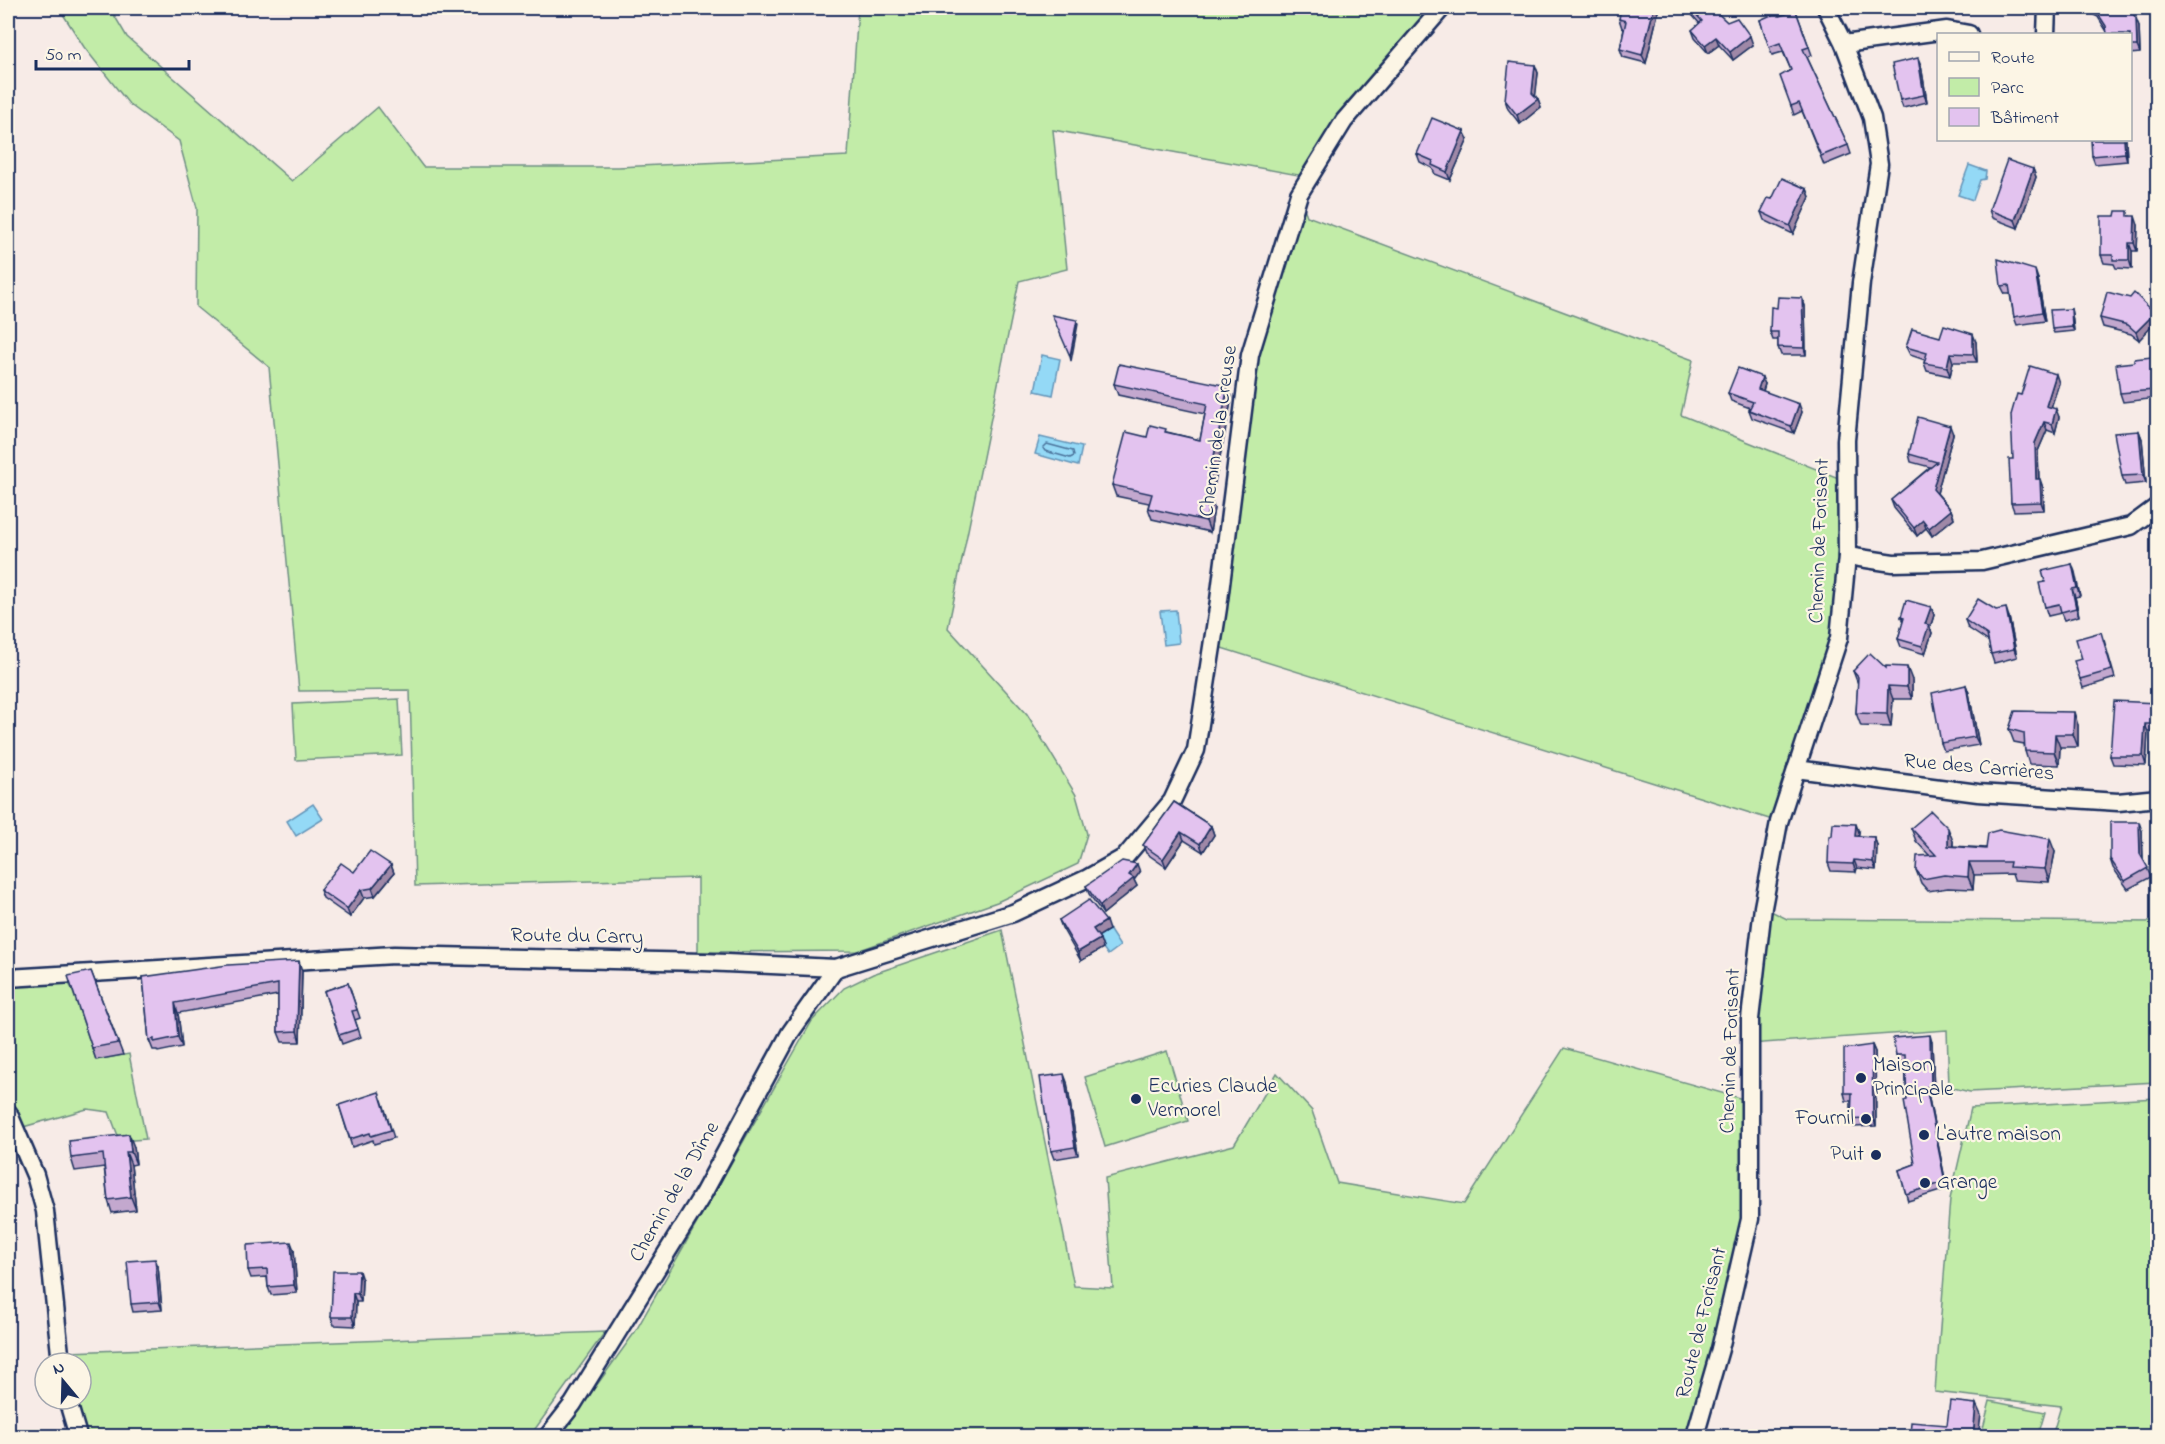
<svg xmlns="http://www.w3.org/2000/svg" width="2165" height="1444" font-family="'Indie Flower',sans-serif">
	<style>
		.green { fill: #c2eca8; stroke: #6e8e83; stroke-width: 1.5 }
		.water { fill: #94d9f6; stroke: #6495b9; stroke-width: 1.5 }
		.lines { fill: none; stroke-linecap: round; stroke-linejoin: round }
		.shore { stroke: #4b739b; stroke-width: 1.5 }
		.minor-casing { stroke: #1b2f5e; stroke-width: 21 }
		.minor { stroke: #fcf5e5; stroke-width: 16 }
		.wall { fill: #c3a8ce; stroke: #1b2f5e; stroke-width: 1.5 }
		.shaded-wall { fill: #9f88a7; stroke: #1b2f5e; stroke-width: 1.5 }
		.building { fill: #e3c3ef; stroke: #1b2f5e; stroke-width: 1.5 }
		.poi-dot { fill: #1b2f5e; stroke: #fcf5e5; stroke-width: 2 }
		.labels { text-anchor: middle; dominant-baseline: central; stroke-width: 4.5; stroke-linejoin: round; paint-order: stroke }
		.street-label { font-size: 21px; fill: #1b2f5e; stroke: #fcf5e5 }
		.poi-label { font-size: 21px; fill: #1b2f5e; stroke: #fcf5e5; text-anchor: start }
	</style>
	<rect width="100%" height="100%" fill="#f7ebe7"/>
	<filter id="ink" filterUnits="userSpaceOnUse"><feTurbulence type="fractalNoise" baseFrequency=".0167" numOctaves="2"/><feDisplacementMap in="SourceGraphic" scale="12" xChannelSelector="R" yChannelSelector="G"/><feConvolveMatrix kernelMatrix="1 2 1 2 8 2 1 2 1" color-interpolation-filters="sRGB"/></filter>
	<g filter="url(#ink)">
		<g class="green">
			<path d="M59,8H110L127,37L292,181L378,107L423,167H618L848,156L858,8H1442L1309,177L1053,130L1067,269L1019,281L948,628L1027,714L1076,795L1087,834L1078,864L997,902L857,951L698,952V878L415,886L410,690L299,691L269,367L196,307L197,208L179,141L129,104L84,47Z"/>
			<path d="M1299,194L1307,216L1693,360L1681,415L1846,481L1839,638L1779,822L1212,645L1250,355Z"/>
			<path d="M399,699L402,755L296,760L293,704Z"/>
			<path d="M1763,907L1787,919L2157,922V1082L1970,1092L1949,1087L1947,1030L1750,1044Z"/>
			<path d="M1002,930L1074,1286L1113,1288L1105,1178L1234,1145L1277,1073L1312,1111L1337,1183L1464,1204L1564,1048L1750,1101V1219L1695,1436H560L635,1332L812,1021L844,988L873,974Z"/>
			<path d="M68,982L72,989L96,1060L129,1054L146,1139L120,1141L109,1112L87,1109L23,1127L8,1095V987Z"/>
			<path d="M1167,1051L1188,1121L1105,1147L1085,1077Z"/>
			<path d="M2157,1098V1436H2052L2061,1406L1935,1392L1950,1199L1971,1108Z"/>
			<path d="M605,1332L530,1436H87L76,1399H81V1363H70L69,1352Z"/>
			<path d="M1990,1401L2045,1412L2038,1436H1981Z"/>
		</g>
		<g class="water">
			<path d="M1969,165L1986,171L1985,179L1980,180L1973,200L1958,195Z"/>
			<path d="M1042,355L1060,359L1053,395L1035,391Z"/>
			<path d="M1040,437L1082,447L1078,466L1035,454Z"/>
			<path d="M1176,610L1179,643L1164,645L1160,611Z"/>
			<path d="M313,804L323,819L296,836L287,821Z"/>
			<path d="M1109,929L1120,946L1108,955L1096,938Z"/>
		</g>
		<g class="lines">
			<path class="shore" d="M1047,444L1073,451L1074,456L1070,458L1045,451L1043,448Z"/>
			<defs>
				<g id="minor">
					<path d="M2046,34L2047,8"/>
					<path d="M1844,44L1947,30L1969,34"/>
					<path d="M1847,556L1893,563L1982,561L2131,526L2158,506"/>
					<path d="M1796,769L1978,793L2118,802L2158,798"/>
					<path d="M8,978L394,955L703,962L836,968L1013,913L1088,878L1125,857L1172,801L1196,750L1218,608L1250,355L1299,194L1344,121L1442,8"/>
					<path d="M8,1112L35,1175L45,1211L61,1363"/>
					<path d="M67,1399L78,1436"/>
					<path d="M548,1436L573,1404L703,1194L790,1033L836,968"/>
					<path d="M1695,1436L1720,1349L1750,1219V1019L1763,907L1779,822L1839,638L1847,556L1846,440L1861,283L1879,164L1872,118L1844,44L1826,8"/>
				</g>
			</defs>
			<use href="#minor" class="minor-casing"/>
			<use href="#minor" class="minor"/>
		</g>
		<g class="wall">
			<path d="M1686,8H1712L1727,22L1753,45L1733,60L1719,45L1708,53L1695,38L1692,30L1700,24Z"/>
			<path d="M2087,8H2129L2139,26L2140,53L2130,54V34L2106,30L2098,17L2088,12Z"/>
			<path d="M1796,11L1812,55L1807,57L1848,145L1851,154L1824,165L1802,111L1794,115L1791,106V70L1783,52L1772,55L1760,20L1779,16Z"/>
			<path d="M1658,13L1646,63L1623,57L1620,49L1624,29L1622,28L1619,19Z"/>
			<path d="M1535,65L1538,73L1535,96L1538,99L1541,107L1520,124L1508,109L1505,100Z"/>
			<path d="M1921,65L1927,102L1903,108L1900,100Z"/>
			<path d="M1468,139L1450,180L1435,174L1432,168L1420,162L1417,154Z"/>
			<path d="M2126,140L2127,161L2095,164L2092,156Z"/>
			<path d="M2033,169L2036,177L2018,228L1992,218L1989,210Z"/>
			<path d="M1807,189L1810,197L1793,234L1764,220L1761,212Z"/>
			<path d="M2130,216L2138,225L2137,251H2132V269L2116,268L2114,264L2104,263L2101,255Z"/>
			<path d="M2038,279L2045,321L2017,325L2014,317L2010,294H2005L2001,286Z"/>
			<path d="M1802,298L1805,306L1806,355H1781L1778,347V340H1773L1770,332L1777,308Z"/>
			<path d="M2130,298L2139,340L2131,334L2103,327L2100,318Z"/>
			<path d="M2071,309L2072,314L2074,331L2054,333L2052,329Z"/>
			<path d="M1940,337L1976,342L1977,362H1953L1950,376L1927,371L1924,363L1925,360L1910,355L1906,347Z"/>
			<path d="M2155,366L2157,398L2123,402L2120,393Z"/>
			<path d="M2059,383L2051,407L2059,417L2055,433L2047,430L2038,451L2039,479L2043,488L2044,510L2014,511L2011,503L2013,459L2021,395Z"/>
			<path d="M1114,384L1232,397L1211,501L1214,508L1210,532L1152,519L1148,508L1149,503L1116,496L1112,485L1147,437L1167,432L1200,440L1205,414L1118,395Z"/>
			<path d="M1765,384L1763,391L1802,412L1794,433L1752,418L1749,410L1750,408L1731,401L1728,393Z"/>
			<path d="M2139,431L2142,439L2146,483L2125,485L2122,476Z"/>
			<path d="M1953,434L1937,493L1951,510L1954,518L1932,536L1926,528L1917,536L1894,508L1891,500L1930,467L1911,462L1909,454Z"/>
			<path d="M2072,564L2080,596L2075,597L2079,616L2064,620L2061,613L2048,616L2045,607V582Z"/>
			<path d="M1931,607L1934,615L1930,628L1932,633L1925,654L1901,647L1898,639L1903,622L1901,617Z"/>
			<path d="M1996,610L2009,617L2017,657L1994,663L1991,654L1989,642L1968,628L1965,620Z"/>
			<path d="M2104,640L2115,678L2083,688L2080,679L2082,659Z"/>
			<path d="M1886,668L1912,680V699H1893L1891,727L1861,726L1856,713L1858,684L1853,671Z"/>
			<path d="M1966,685L1969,693L1979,745L1944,751L1941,743Z"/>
			<path d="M2157,703V733L2148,732L2146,765L2113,764L2110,756Z"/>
			<path d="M2078,725V747H2060L2059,765L2029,764L2025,751L2024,744L2014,742L2009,729Z"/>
			<path d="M1174,802L1211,826L1214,835L1203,852L1184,840L1166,867L1146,853L1143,845Z"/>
			<path d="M1911,828L1953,841V846L2055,852L2049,882L2014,880L2012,874L1974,875L1973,889L1948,888L1928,891L1921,883L1916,870L1929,855L1916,841Z"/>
			<path d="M2142,831L2143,859L2151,877L2128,889L2113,868L2110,859Z"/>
			<path d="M1859,832L1858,836L1874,837L1877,845L1876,870L1857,868L1856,872L1831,871L1828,863Z"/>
			<path d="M391,865L394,873L375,896L364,898L350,917L323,898L320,890L354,872Z"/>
			<path d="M1140,872L1134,880L1137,886L1103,914L1089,894L1086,886Z"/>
			<path d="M1059,920L1109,930L1098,936L1103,948L1081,961L1062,928Z"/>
			<path d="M91,971L123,1055L96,1060L92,1048Z"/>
			<path d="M302,971L300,1042H282L278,1032V995L178,1013L182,1047L158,1052L157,1050H153L149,1040L143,977Z"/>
			<path d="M348,983L360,1018L355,1020L361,1037L342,1044L324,991Z"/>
			<path d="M1932,1042L1934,1094H1928L1947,1189L1908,1201L1899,1170L1915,1164L1907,1100L1905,1062H1899L1896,1055Z"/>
			<path d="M1872,1045L1875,1052L1876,1126L1854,1127L1851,1120V1101H1846L1844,1093Z"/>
			<path d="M1067,1082L1078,1155L1054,1159L1051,1151Z"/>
			<path d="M382,1100L394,1138L374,1144L373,1140L352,1147L339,1105Z"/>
			<path d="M134,1147L136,1164L131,1165L136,1210L112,1213L108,1200L104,1167L75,1171L71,1158Z"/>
			<path d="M294,1250L297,1293L271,1295L268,1287L267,1277L251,1278L248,1270Z"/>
			<path d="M158,1266L162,1310L133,1312L131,1304Z"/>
			<path d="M362,1280L361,1302H356L355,1326L334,1325L331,1317Z"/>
		</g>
		<g class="shaded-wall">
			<path d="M1654,8H1656L1658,13L1646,63L1642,55Z"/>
			<path d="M2136,18L2139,26L2140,53L2137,46Z"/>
			<path d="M1750,36L1753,45L1733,60L1730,52Z"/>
			<path d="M1716,37L1719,45L1708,53L1705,45Z"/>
			<path d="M1918,58L1921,65L1927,102L1924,95Z"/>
			<path d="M1535,65L1538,73L1535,101L1532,93Z"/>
			<path d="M1538,99L1541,107L1520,124L1517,115Z"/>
			<path d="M1464,131L1468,139L1450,180L1447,172Z"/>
			<path d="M2124,140H2126L2127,161L2125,153Z"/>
			<path d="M2033,169L2036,177L2018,228L2015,220Z"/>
			<path d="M1807,189L1810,197L1793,234L1790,226Z"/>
			<path d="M2135,216L2138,225L2137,251L2134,243Z"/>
			<path d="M2129,243L2132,251V269L2129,260Z"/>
			<path d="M2035,270L2038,279L2045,321L2042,312Z"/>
			<path d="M1802,298L1805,306L1806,355L1804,348Z"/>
			<path d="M2071,309L2072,314L2074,331L2072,327Z"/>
			<path d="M2155,313L2157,321L2139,340L2136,332Z"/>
			<path d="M1077,320L1078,324L1071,361L1070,356Z"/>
			<path d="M1973,334L1976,342L1977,362L1973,354Z"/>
			<path d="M1950,353L1953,362L1950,376L1947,367Z"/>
			<path d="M2152,357L2155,366L2157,398L2154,390Z"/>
			<path d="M2056,374L2059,383L2049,414L2046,406Z"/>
			<path d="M1762,377L1765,384L1761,396L1758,389Z"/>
			<path d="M1228,386L1232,397L1211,501L1214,508L1210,532L1206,521V496Z"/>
			<path d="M1799,404L1802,412L1794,433L1791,426Z"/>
			<path d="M2056,409L2059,417L2055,433L2052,424Z"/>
			<path d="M2044,422L2047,430L2038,451L2039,488L2036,479L2035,443Z"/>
			<path d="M1950,426L1953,434L1936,497L1933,489Z"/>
			<path d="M2139,431L2142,439L2146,483L2143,475Z"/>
			<path d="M2040,479L2043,488L2044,510L2041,502Z"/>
			<path d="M1951,510L1954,518L1932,536L1929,528Z"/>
			<path d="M1923,520L1926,528L1917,536L1914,528Z"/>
			<path d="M2072,564L2075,572L2080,596L2077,588Z"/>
			<path d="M2072,589L2075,597L2079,616L2076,608Z"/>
			<path d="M1931,607L1934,615L1930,628L1932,633L1925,654L1922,646L1925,624Z"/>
			<path d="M2006,608L2009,617L2017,657L2014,649Z"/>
			<path d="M1907,667L1912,680V699L1907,687Z"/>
			<path d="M1966,685L1969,693L1979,745L1975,737Z"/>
			<path d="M1888,686L1893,699L1891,727L1887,714Z"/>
			<path d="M2074,712L2078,725V747L2073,734Z"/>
			<path d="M2145,724L2148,732L2146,765L2143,756Z"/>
			<path d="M2055,734L2060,747L2059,765L2054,752Z"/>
			<path d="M2139,822L2142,831L2143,862L2140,854Z"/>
			<path d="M1856,824L1859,832L1858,844L1855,836Z"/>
			<path d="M1211,826L1214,835L1203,852L1200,844Z"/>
			<path d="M1948,828L1953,841L1952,858L1948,846Z"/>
			<path d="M1181,832L1184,840L1166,867L1163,859Z"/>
			<path d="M1874,837L1877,845L1876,870L1873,862Z"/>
			<path d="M2050,839L2055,852L2049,882L2045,869Z"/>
			<path d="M1854,860L1857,868L1856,872L1853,864Z"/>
			<path d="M1969,862L1974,875L1973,889L1968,877Z"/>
			<path d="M1137,864L1140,872L1134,880L1137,886L1103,914L1100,906L1129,875Z"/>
			<path d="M391,865L394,873L375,896L372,888Z"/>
			<path d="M361,890L364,898L350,917L347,909Z"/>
			<path d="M1106,921L1109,930L1096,938L1093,929Z"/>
			<path d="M1100,939L1103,948L1081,961L1078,952Z"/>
			<path d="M299,961L302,971L300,1042L297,1031Z"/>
			<path d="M175,1003L178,1013L182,1047L178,1037Z"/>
			<path d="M1930,1035L1932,1042L1934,1094L1931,1087Z"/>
			<path d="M1872,1045L1875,1052L1876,1126L1873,1118Z"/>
			<path d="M1064,1074L1067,1082L1078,1155L1075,1147Z"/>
			<path d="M1926,1087L1928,1094L1947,1189L1945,1182Z"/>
			<path d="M129,1134L134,1147L136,1164L131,1152Z"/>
			<path d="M126,1152L131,1165L136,1210L131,1197Z"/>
			<path d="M291,1242L294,1250L297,1293L294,1285Z"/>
			<path d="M155,1259L158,1266L162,1310L159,1302Z"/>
			<path d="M359,1271L362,1280L361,1302L358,1294Z"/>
			<path d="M353,1293L356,1302L355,1326L352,1317Z"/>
			<path d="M1976,1404L1981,1415L1978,1437H1973Z"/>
		</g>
		<g class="building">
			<path d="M1621,8H1654L1642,55L1620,49L1626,21L1619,19Z"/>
			<path d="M1690,8H1712L1727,22L1737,18L1750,36L1730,52L1716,37L1705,45L1692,30L1702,21Z"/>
			<path d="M2092,8H2129L2136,18L2137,46H2130V34H2107L2106,26L2095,9Z"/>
			<path d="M1796,11L1809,47L1803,49L1848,145L1821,156L1799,103L1791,106L1780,76L1791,70L1780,43L1769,47L1760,20L1778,12L1779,16Z"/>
			<path d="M1918,58L1924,95L1900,100L1892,64Z"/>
			<path d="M1509,62L1535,65L1532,93L1538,99L1517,115L1505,100Z"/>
			<path d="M1432,118L1464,131L1447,172L1432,165L1433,161L1417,154Z"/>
			<path d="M2091,140H2124L2125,153L2092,156Z"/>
			<path d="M2007,160L2033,169L2015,220L1989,210Z"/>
			<path d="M1782,178L1807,189L1790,226L1761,212L1768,198L1772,199Z"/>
			<path d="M2116,211H2128V216H2135L2134,243H2129V260H2113V255H2101V216H2115Z"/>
			<path d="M1998,259L2035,270L2042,312L2014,317L2009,285L2001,286Z"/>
			<path d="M2107,292L2130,298L2134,293L2155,313L2136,332L2128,325L2100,318Z"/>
			<path d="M1778,297L1802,298L1804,348L1778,347V332H1770L1771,307L1777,308Z"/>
			<path d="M2071,309L2072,327L2052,329L2050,310Z"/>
			<path d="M1052,315L1077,320L1070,356Z"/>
			<path d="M1944,325L1973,334V354L1950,353L1947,367L1924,363L1927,353L1906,347L1912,329L1940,337Z"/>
			<path d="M2152,357L2154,390L2120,393L2116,364L2134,362V359Z"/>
			<path d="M1119,364L1228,386L1206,496L1210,497L1206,521L1148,508L1152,494L1112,485L1126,432L1147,437L1150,425L1166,429L1165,432L1200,440L1207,404L1114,384Z"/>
			<path d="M2030,366L2056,374L2046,406L2056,409L2052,424L2044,422L2035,443L2036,479H2040L2041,502L2011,503L2009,459H2013L2011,415L2017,394L2021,395Z"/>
			<path d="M1738,368L1762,377L1758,389L1799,404L1791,426L1749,410L1753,402L1728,393Z"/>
			<path d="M1918,417L1950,426L1933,489L1951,510L1929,528L1923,520L1914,528L1891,500L1937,462L1909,454Z"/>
			<path d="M2139,431L2143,475L2122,476L2114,433Z"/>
			<path d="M2154,560H2157V580H2155Z"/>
			<path d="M2072,564L2077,588L2072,589L2076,608L2061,612L2059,604L2045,607L2039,583L2045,582L2042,571Z"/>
			<path d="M1978,599L1996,610L2006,608L2014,649L1991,654L1987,635L1965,620Z"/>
			<path d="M1906,600L1931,607L1925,624L1929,625L1922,646L1898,639L1904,618L1901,617Z"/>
			<path d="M2101,632L2112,670L2080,679L2074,661L2082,659L2076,639Z"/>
			<path d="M1870,653L1886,668V666L1907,667V687L1888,686L1887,714L1856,713L1858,677L1853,671Z"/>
			<path d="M1966,685L1975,737L1941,743L1932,693Z"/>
			<path d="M2114,701L2157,703V724H2145L2143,756H2110Z"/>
			<path d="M2015,711L2074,712L2073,734H2055L2054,752L2025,751L2024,733L2009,729Z"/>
			<path d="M1174,802L1211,826L1200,844L1181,832L1163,859L1143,845Z"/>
			<path d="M1931,811L1948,828V846L1986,849L1988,833L1999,830L2050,839L2045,869L2009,867L2010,862H1969L1968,877L1944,875L1923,879L1916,870L1917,856L1936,855L1911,828Z"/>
			<path d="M2110,822H2139L2140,854L2148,868L2125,881L2110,859Z"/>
			<path d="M1833,823L1856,824L1855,836L1874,837L1873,862L1854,860L1853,864L1828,863L1829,836H1832Z"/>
			<path d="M370,851L391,865L372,888L361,890L347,909L320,890L341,863L354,872Z"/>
			<path d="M1122,861L1137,864L1129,875L1134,878L1100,906L1086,886Z"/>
			<path d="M1089,900L1106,921L1093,929L1100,939L1078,952L1059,920Z"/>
			<path d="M299,961L297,1031L278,1032V984L175,1003L178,1037L154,1042V1039L149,1040L143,977L228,965Z"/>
			<path d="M91,971L118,1043L92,1048L68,976Z"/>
			<path d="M348,983L357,1010L352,1011L358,1029L339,1035L324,991Z"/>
			<path d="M1930,1035L1931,1087H1926L1945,1182L1906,1194L1899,1170L1915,1164L1904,1101L1907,1100L1905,1055H1896L1893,1038Z"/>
			<path d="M1872,1045L1873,1118L1851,1120L1852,1093H1844V1049Z"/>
			<path d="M1064,1074L1075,1147L1051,1151L1040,1077Z"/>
			<path d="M379,1092L391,1130L371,1136L370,1133L350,1139L339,1105Z"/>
			<path d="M129,1134L131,1152H126L131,1197L108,1200L103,1154L71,1158L69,1141Z"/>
			<path d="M291,1242L294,1285L268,1287L267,1269L248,1270L247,1245Z"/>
			<path d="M155,1259L159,1302L131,1304L127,1261Z"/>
			<path d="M333,1271H359L358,1294L353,1293L352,1317H331Z"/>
			<path d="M1950,1401L1976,1404L1973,1437H1910L1911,1422L1947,1425Z"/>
		</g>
	</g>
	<g class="poi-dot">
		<circle cx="1861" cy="1078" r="6"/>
		<circle cx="1136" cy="1099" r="6"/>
		<circle cx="1866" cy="1119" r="6"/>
		<circle cx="1924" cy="1135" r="6"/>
		<circle cx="1876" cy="1155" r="6"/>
		<circle cx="1925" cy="1183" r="6"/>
	</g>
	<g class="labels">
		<g class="street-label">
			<text transform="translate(1219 431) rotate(-82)">Chemin de la Creuse</text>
			<text transform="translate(1820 541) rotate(-88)">Chemin de Forisant</text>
			<text transform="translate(1979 768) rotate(5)">Rue des Carrières</text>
			<text transform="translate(577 937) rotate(1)">Route du Carry</text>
			<text transform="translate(1731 1051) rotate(-88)">Chemin de Forisant</text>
			<text transform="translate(675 1192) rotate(-60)">Chemin de la Dîme</text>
			<text transform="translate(1702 1323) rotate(-76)">Route de Forisant</text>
		</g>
		<g class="poi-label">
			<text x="1873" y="1066">Maison<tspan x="1873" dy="24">Principale</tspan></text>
			<text x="1148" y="1087">Ecuries Claude<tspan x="1148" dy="24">Vermorel</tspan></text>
			<text x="1854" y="1119" text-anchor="end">Fournil</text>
			<text x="1936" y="1135">L'autre maison</text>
			<text x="1864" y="1155" text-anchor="end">Puit</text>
			<text x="1937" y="1183">Grange</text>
		</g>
	</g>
	<rect width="2165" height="1444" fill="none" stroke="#fcf5e5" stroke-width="30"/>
	<rect x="15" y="15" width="2135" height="1414" fill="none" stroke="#1b2f5e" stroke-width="2" filter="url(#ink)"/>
	<rect x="1937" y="33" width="195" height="108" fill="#fcf5e5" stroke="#a2a6af" stroke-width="1.5"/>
	<rect x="1949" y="52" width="30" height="9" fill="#fcf5e5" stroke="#a2a6af" stroke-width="1.5"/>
	<text x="1991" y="63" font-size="18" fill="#1b2f5e">Route</text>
	<rect x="1949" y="78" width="30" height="18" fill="#c2eca8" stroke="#a2a6af" stroke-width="1.5"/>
	<text x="1991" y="93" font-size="18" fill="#1b2f5e">Parc</text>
	<rect x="1949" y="108" width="30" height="18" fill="#e3c3ef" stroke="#a2a6af" stroke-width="1.5"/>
	<text x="1991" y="123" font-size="18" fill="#1b2f5e">Bâtiment</text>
	<g transform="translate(63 1381) rotate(341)"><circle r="28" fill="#fcf5e5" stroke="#a2a6af" stroke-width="1.5"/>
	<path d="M0-4.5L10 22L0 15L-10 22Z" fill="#1b2f5e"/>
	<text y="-9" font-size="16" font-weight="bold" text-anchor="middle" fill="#1b2f5e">N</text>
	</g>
	<path d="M36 60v9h153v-9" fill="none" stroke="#1b2f5e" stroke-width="3"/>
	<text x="45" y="60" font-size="18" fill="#1b2f5e" stroke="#fcf5e5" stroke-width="4.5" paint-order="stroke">50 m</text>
</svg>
